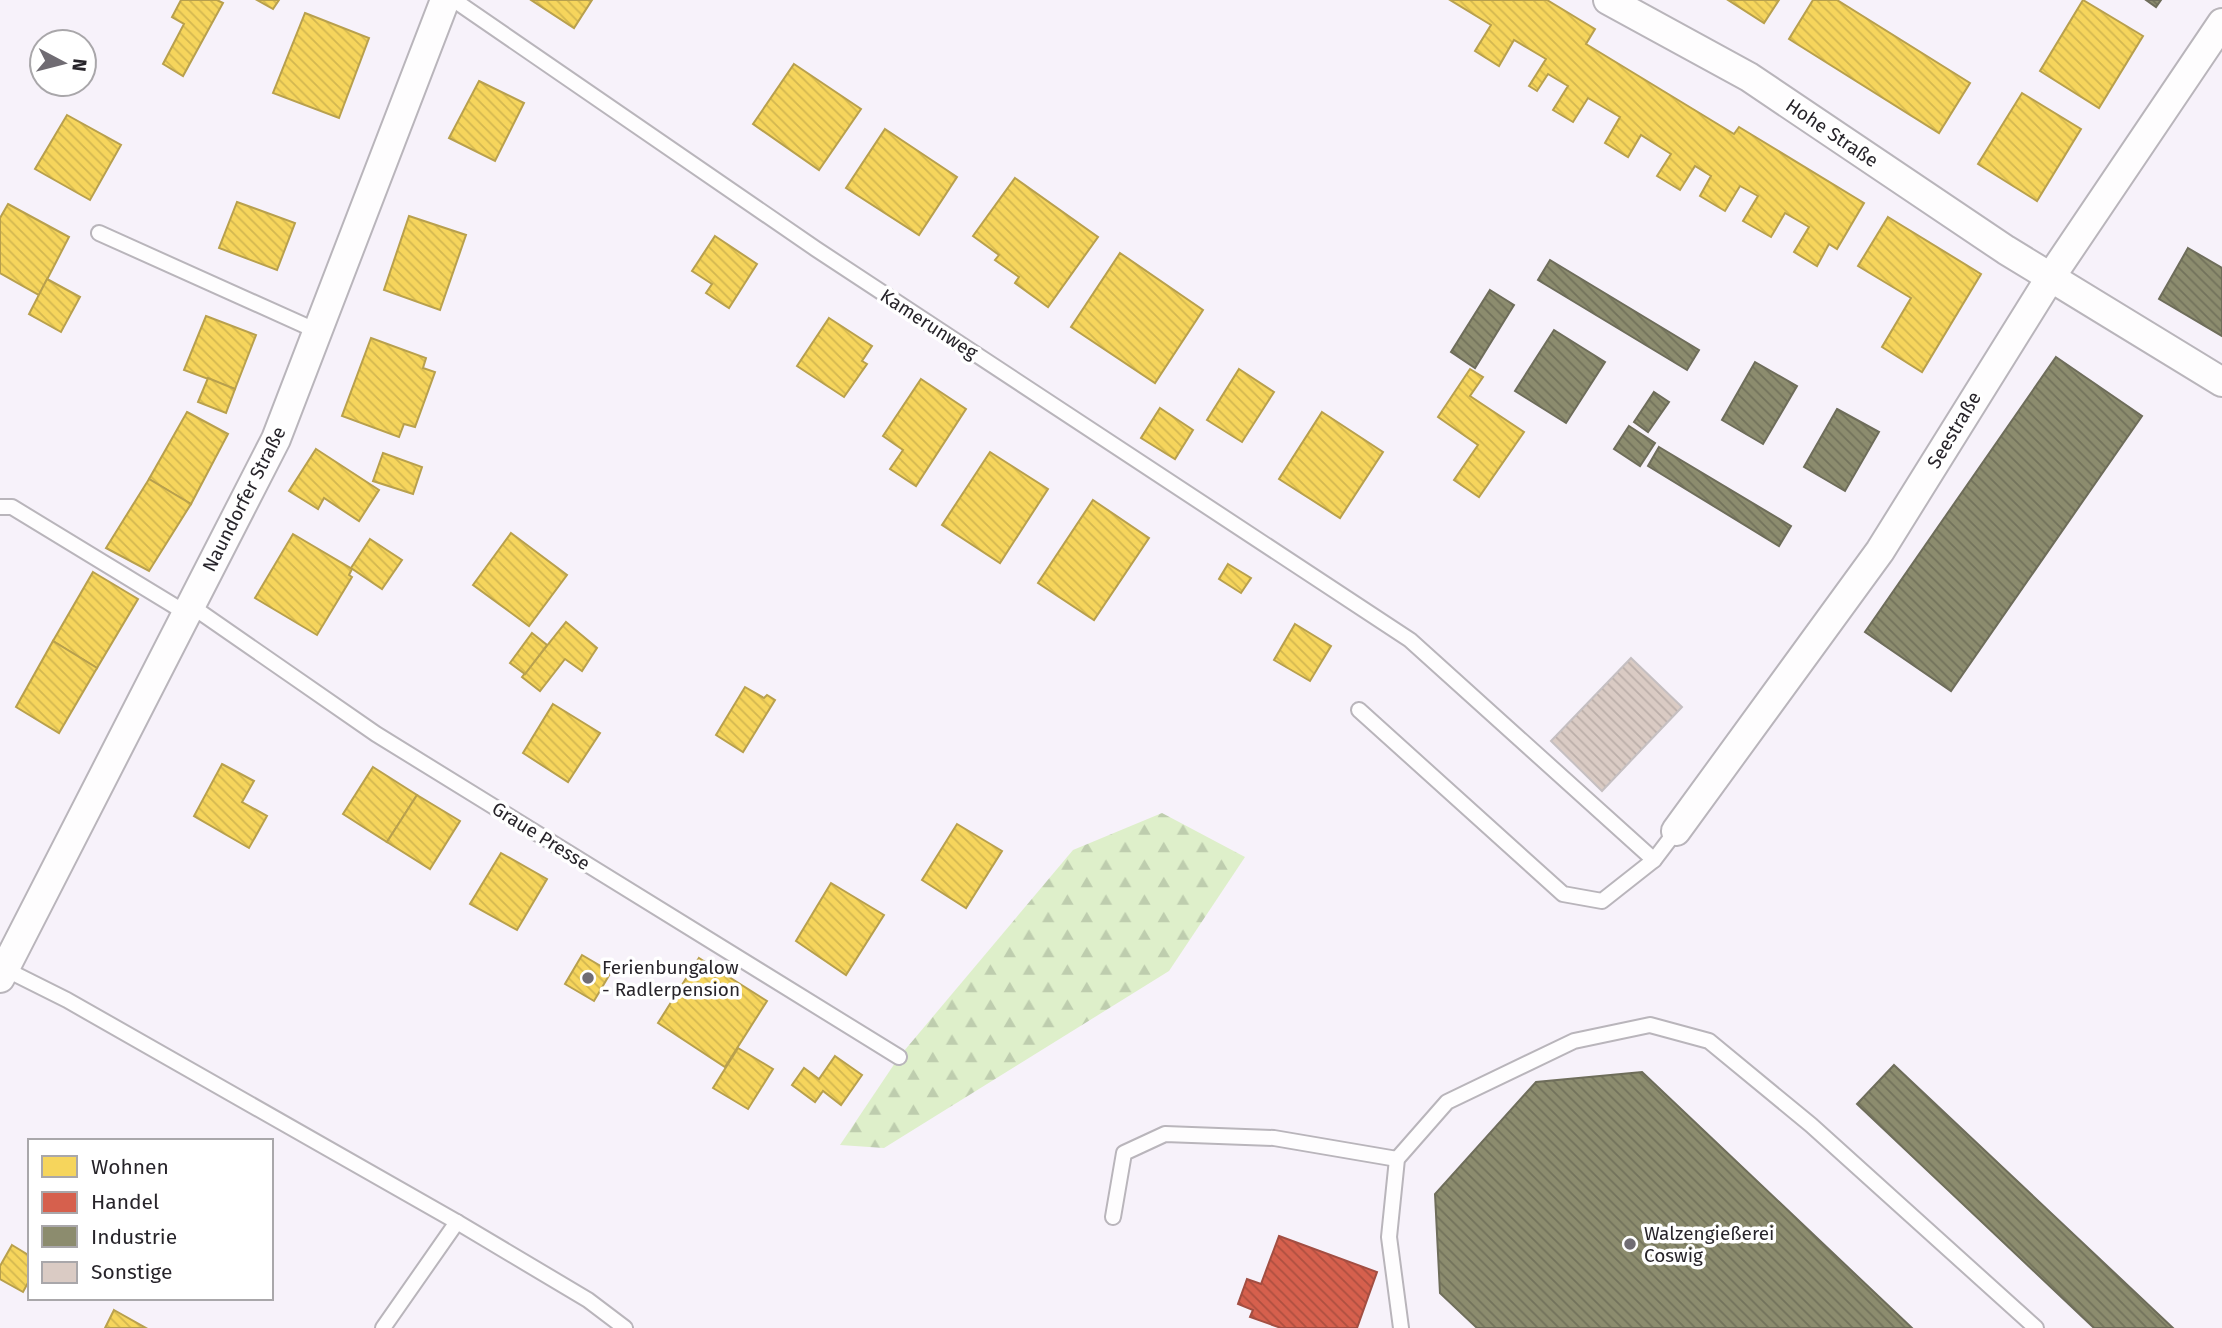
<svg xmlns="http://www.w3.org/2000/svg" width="2222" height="1328" font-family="'Fira Sans',sans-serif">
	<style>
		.forest { fill: url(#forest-firs) }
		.homes { fill: url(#homes-back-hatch); stroke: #b8a04d; stroke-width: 2 }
		.shops { fill: url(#shops-back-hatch); stroke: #a24e42; stroke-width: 2 }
		.industry { fill: url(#industry-back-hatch); stroke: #6e6d5a; stroke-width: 2 }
		.building { fill: url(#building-back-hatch); stroke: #c5bfc1; stroke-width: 2 }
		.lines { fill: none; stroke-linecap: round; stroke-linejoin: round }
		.service-casing { stroke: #b9b5bb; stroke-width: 18 }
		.minor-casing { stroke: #b9b5bb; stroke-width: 32 }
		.service { stroke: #fefdfe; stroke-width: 14 }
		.minor { stroke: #fefdfe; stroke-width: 28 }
		.poi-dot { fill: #706c73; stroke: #fff; stroke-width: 2.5 }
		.labels { text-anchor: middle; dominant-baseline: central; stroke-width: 7; stroke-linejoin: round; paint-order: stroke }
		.street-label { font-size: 19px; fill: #27242a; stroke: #fff }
		.poi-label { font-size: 19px; fill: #27242a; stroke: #fff; text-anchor: start }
	</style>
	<defs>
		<pattern id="forest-firs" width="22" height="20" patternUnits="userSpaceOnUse" patternTransform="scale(1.75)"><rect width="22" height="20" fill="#deefca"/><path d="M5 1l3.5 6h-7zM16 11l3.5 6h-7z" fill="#becdae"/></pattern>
		<pattern id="homes-back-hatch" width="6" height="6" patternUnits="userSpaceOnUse" patternTransform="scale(1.75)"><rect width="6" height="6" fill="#f6d55c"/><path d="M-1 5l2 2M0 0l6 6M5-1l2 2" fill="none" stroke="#d3b750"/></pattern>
		<pattern id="shops-back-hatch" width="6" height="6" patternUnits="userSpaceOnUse" patternTransform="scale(1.75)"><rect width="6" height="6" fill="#d6604d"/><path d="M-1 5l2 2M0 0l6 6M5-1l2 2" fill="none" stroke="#ae4f40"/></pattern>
		<pattern id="industry-back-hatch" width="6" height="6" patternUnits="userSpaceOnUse" patternTransform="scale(1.75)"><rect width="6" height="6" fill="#8c8c6e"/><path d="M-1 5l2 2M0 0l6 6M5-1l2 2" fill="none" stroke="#72725b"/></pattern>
		<pattern id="building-back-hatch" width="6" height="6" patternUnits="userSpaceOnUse" patternTransform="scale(1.75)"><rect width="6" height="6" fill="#dacbc4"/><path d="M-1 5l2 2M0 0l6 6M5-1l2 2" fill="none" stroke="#bbaea9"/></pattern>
	</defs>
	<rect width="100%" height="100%" fill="#f7f2fa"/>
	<path class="forest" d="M1162,813L1245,857L1169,971L884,1148L840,1145L899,1057L1073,850Z"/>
	<g class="homes">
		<path d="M181,0H217L223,3L183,76L163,64L184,24L172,17Z"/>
		<path d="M257,0H279L273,9Z"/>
		<path d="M531,0H592L574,28Z"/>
		<path d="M1450,0H1547L1595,29L1586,44L1734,134L1739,127L1864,203L1837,249L1829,244L1817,266L1794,252L1809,227L1785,213L1771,237L1743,221L1758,196L1740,186L1725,211L1700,196L1711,176L1695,166L1680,190L1657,176L1671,154L1641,135L1628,157L1605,143L1620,117L1588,98L1573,122L1553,110L1568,86L1548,74L1537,91L1529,86L1546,59L1514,40L1499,66L1475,51L1491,25Z"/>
		<path d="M1728,0H1779L1764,23Z"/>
		<path d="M1813,0H1837L1970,83L1939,133L1789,39Z"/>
		<path d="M2083,0L2143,36L2099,108L2040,71Z"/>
		<path d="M305,13L369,38L339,118L273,93Z"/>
		<path d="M794,64L861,109L819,170L753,124Z"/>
		<path d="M479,81L524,103L495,161L449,138Z"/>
		<path d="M2022,93L2081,129L2037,201L1978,164Z"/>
		<path d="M67,115L121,145L90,200L35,169Z"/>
		<path d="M885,129L957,177L919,235L846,188Z"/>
		<path d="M1015,178L1098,237L1048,307L1015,283L1019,277L995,260L999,255L973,236Z"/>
		<path d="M237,202L295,223L277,270L219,248Z"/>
		<path d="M8,204L69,237L39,295L0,273V218Z"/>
		<path d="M409,216L466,235L440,310L384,290Z"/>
		<path d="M1888,217L1981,274L1922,372L1882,347L1911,298L1858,266Z"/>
		<path d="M715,236L757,264L729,308L706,293L712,284L692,271Z"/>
		<path d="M1120,253L1203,310L1155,383L1071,327Z"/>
		<path d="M47,279L80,297L61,332L29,314Z"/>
		<path d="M206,316L256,335L235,389L184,370Z"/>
		<path d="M829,318L872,346L862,361L867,364L844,397L797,366Z"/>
		<path d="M371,338L426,358L423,368L435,372L415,427L404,424L399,437L342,416Z"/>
		<path d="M1239,369L1274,392L1242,442L1207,420Z"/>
		<path d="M1470,369L1483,377L1470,396L1524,432L1479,497L1454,480L1478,445L1438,417Z"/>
		<path d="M208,378L235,389L226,413L198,402Z"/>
		<path d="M921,379L966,409L916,486L890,469L903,450L883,436Z"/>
		<path d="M1160,408L1193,430L1175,459L1141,438Z"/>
		<path d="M187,412L228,434L191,504L149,479Z"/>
		<path d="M1322,412L1383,452L1340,518L1279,479Z"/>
		<path d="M316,449L379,490L359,521L324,498L318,509L289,491Z"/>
		<path d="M990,452L1048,489L1000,563L942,525Z"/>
		<path d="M383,453L422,467L413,494L373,481Z"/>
		<path d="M149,479L191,504L149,571L106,548Z"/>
		<path d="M1093,500L1149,538L1094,620L1038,583Z"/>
		<path d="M511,533L567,575L529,626L473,585Z"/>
		<path d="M293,534L352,569L349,575L352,577L317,635L255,598Z"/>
		<path d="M370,539L402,560L382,589L351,568Z"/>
		<path d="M1228,564L1251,578L1241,593L1219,579Z"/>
		<path d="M93,572L138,599L97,668L53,641Z"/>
		<path d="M566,622L597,648L582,671L565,659L540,691L522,677Z"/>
		<path d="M1295,624L1331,646L1310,681L1274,660Z"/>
		<path d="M532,633L547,645L525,674L510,663Z"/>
		<path d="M53,641L97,668L59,733L16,707Z"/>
		<path d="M745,687L764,698L767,695L775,700L743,752L716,735Z"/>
		<path d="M553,704L600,733L568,782L523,753Z"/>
		<path d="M222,764L254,781L242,802L267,816L249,848L194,816Z"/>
		<path d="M373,767L417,795L387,842L343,814Z"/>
		<path d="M417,795L460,821L430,869L387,842Z"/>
		<path d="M957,824L1002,851L966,908L922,880Z"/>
		<path d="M501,853L547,879L517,930L470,904Z"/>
		<path d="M831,883L884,915L846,975L796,941Z"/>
		<path d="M582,955L611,972L594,1001L565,984Z"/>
		<path d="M699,958L767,1001L725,1067L658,1023Z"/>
		<path d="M738,1048L773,1069L748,1109L713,1088Z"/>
		<path d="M835,1056L862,1075L841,1105L823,1091L815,1102L792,1085L804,1068L819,1079Z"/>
		<path d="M12,1245L30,1256V1279L23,1292L0,1279V1266Z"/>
		<path d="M114,1310L146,1328H105Z"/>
	</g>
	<path class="shops" d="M1279,1236L1377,1272L1357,1328H1281L1250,1317L1253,1310L1238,1304L1247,1279L1261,1284Z"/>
	<g class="industry">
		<path d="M2146,0H2161L2156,7Z"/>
		<path d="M2188,248L2222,268V336L2159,299Z"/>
		<path d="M1550,260L1699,350L1687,370L1538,280Z"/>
		<path d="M1490,290L1514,305L1475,368L1451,352Z"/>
		<path d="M1554,330L1605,362L1566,423L1515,391Z"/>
		<path d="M2056,357L2142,416L1951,691L1865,632Z"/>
		<path d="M1755,362L1797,386L1763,444L1722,420Z"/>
		<path d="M1654,392L1669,402L1648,432L1634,422Z"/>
		<path d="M1837,409L1879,432L1845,491L1804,467Z"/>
		<path d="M1629,426L1655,443L1640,466L1614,449Z"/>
		<path d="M1659,447L1791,526L1779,546L1648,466Z"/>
		<path d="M1894,1065L2173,1328H2094L1857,1104Z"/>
		<path d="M1642,1072L1912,1328H1477L1440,1293L1435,1194L1536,1082Z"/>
	</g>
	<path class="building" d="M1631,658L1682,707L1602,791L1551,741Z"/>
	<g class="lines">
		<defs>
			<g id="service">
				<path d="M454,0L816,249L1410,640L1654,860"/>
				<path d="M99,233L317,331"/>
				<path d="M0,507H12L186,613"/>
				<path d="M190,605L376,734L899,1057"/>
				<path d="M1359,710L1563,894L1602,901L1654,860L1676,831"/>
				<path d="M5,969L67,1000L457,1222L588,1300L625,1328"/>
				<path d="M1113,1217L1124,1153L1165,1134L1274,1138L1397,1159"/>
				<path d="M383,1328L457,1222"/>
				<path d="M1401,1328L1389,1237L1397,1159L1447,1102L1574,1041L1650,1025L1709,1041L1811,1125L2036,1328"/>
			</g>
			<g id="minor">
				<path d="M1608,0L1749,77L2006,250L2222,382"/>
				<path d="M1676,831L1880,551L2050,278L2222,23"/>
				<path d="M0,978L276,439L445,0"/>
			</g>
		</defs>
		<use href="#service" class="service-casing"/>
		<use href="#minor" class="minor-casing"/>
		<use href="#service" class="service"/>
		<use href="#minor" class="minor"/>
	</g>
	<g class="poi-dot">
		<circle cx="588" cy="978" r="7"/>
		<circle cx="1630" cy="1244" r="7"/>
	</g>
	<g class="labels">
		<g class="street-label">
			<text transform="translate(1832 133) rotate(34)">Hohe Straße</text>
			<text transform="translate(929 324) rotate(33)">Kamerunweg</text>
			<text transform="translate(1954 430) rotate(-59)">Seestraße</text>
			<text transform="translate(244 499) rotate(-63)">Naundorfer Straße</text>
			<text transform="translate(541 836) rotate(32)">Graue Presse</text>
		</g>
		<g class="poi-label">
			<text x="602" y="967">Ferienbungalow<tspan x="602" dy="22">- Radlerpension</tspan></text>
			<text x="1644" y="1233">Walzengießerei<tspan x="1644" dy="22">Coswig</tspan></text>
		</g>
	</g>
	<rect x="28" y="1139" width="245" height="161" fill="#ffffff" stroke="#a9a7aa" stroke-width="2"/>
	<rect x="42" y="1156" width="35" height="21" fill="#f6d55c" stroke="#a9a7aa" stroke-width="2"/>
	<text x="91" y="1174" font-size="21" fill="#27242a">Wohnen</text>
	<rect x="42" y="1192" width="35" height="21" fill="#d6604d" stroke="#a9a7aa" stroke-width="2"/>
	<text x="91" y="1209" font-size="21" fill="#27242a">Handel</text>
	<rect x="42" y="1226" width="35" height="21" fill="#8c8c6e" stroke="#a9a7aa" stroke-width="2"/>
	<text x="91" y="1244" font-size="21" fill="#27242a">Industrie</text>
	<rect x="42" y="1262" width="35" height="21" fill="#dacbc4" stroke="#a9a7aa" stroke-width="2"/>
	<text x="91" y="1279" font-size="21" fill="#27242a">Sonstige</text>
	<g transform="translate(63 63) rotate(97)"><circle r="33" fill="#ffffff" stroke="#a9a7aa" stroke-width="2"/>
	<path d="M0-5L12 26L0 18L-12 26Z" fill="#706c73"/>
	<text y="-10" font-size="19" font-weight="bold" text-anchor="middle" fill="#27242a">N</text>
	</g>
</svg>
